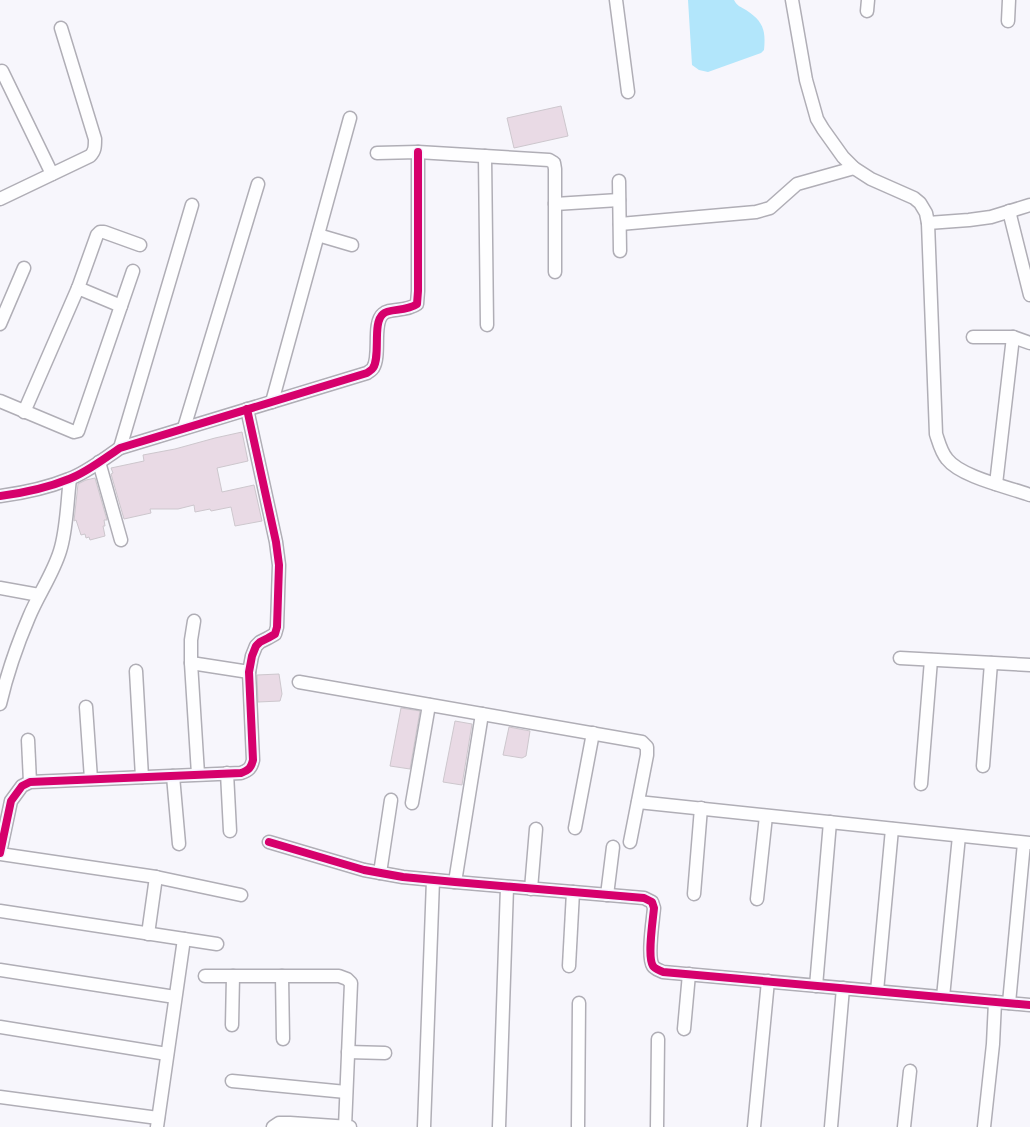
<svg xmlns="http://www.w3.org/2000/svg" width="1030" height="1127" font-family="Inter,sans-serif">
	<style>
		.water { fill: #b2e6fb }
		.building { fill: #e9dae5; stroke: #cdc7cd }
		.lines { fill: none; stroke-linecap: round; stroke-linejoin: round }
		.minor-casing { stroke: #b0aeb6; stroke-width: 15 }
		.minor { stroke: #fefeff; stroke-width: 12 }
		.cycleway-casing { stroke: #f5f3ff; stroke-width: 11 }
		.cycleway { stroke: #d6006c; stroke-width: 8 }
	</style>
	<rect width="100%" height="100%" fill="#f7f6fc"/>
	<path class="water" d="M688,0H734C737,6 741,7 746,10C763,21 766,30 764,50L761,53L708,72L699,70L692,65Z"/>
	<g class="building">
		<path d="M561,106L568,136L514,148L507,118Z"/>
		<path d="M242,432L248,461L217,468L222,492L254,485L262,521L235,526L231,507L211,511L210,509L195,512L194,505L178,509H150L151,513L124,519L111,474L113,473L111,468L144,461L143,455L175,449L215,438Z"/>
		<path d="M95,478L107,520H104L105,526H103L105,536L90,540L89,537L86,538L85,534L81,535L76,520L74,521L78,484L86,480Z"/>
		<path d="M279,674L282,694L280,701L258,702L257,675Z"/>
		<path d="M401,708L420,711L410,769L390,766Z"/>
		<path d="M455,721L472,724L462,785L443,782Z"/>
		<path d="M509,727L530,731L526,756L522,758L503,755Z"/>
	</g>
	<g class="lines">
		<defs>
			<g id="minor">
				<path d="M616,0L628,92"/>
				<path d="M792,0L806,80L817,119L823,129L843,157L854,168L871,179L914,198L920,203L926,213L928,223L936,434C939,443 941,452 947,459C961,477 1008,487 1030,495"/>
				<path d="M867,11L868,0"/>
				<path d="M1008,21L1009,0"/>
				<path d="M2,71L52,174"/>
				<path d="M377,153L418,152L549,160L554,163L555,169V272"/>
				<path d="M485,156L487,325"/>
				<path d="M619,181L620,251"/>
				<path d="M0,199L90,156C95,151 95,147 95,139L61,28"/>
				<path d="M555,204L619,200"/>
				<path d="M1009,211L1030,295"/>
				<path d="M928,223L969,220L991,217L1030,205"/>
				<path d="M620,224L756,212L770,208L797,184L854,168"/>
				<path d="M318,235L352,245"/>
				<path d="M78,288L97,235L100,232H104L140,245"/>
				<path d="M0,324L24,268"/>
				<path d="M973,337H1013L1030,343"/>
				<path d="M0,401L74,432L78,431L133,271"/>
				<path d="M272,402L350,118"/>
				<path d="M24,412L78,288L121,306"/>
				<path d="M184,428L258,184"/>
				<path d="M120,448L192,205"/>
				<path d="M99,462L121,540"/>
				<path d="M996,484L1013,337"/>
				<path d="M0,496C23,493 47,488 69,479C86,473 105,458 120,448L367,373C368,372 372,370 373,368C381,356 372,323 383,314C389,308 406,312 417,304L418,291V152"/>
				<path d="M0,588L39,595"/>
				<path d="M194,621L191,640V663L198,774"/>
				<path d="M900,658L1030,665"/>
				<path d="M191,663L249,672"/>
				<path d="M136,671L142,777"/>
				<path d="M299,682L642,742L647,747V755L630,842"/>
				<path d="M0,704C7,674 17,645 29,617C38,595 53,574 60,551C67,529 67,502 70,479"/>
				<path d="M86,707L91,779"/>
				<path d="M28,740L30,782"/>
				<path d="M983,766L991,663"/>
				<path d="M227,773L230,831"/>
				<path d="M173,776L179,844"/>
				<path d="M921,784L931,660"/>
				<path d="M638,802L1030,843"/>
				<path d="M412,803L429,705"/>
				<path d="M575,828L593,733"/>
				<path d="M269,842L364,870L403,877L455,882L644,898L652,902L654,908C653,920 647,957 653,966C655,969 659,970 663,972L1030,1005"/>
				<path d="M0,853L11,801L22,786L30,782L241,773C249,770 251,768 253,760L249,672L252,656L256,646L260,642L268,638L275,634L277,627L279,565L276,542L247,409"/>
				<path d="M0,854L156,877L241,895"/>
				<path d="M380,873L391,800"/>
				<path d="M455,882L482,714"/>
				<path d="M531,889L536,829"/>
				<path d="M694,894L701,808"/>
				<path d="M607,895L613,847"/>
				<path d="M757,899L766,816"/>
				<path d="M0,911L217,944"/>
				<path d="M148,934L156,877"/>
				<path d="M569,966L573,892"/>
				<path d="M0,970L175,997"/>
				<path d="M205,976H339L347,979L351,983L345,1127"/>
				<path d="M282,976L283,1039"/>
				<path d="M816,986L830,822"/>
				<path d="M877,991L892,829"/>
				<path d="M943,997L959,836"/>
				<path d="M1009,1003L1024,843"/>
				<path d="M232,1025L233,976"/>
				<path d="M0,1027L167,1054"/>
				<path d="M684,1029L689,974"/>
				<path d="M348,1052L385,1053"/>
				<path d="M232,1081L346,1092"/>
				<path d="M0,1097L158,1118"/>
				<path d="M157,1127L184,939"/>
				<path d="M273,1127L279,1123H290L350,1127"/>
				<path d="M424,1127L433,880"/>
				<path d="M499,1127L507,887"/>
				<path d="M578,1127L579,1003"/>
				<path d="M657,1127L658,1039"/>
				<path d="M754,1127L768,981"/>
				<path d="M831,1127L843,988"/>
				<path d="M904,1127L910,1071"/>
				<path d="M984,1127L993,1044L995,1002"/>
			</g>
		</defs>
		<use href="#minor" class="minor-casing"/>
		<use href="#minor" class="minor"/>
		<defs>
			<g id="cycleway">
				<path d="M0,496C23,493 47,488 69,479C86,473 105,458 120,448L367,373C368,372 372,370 373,368C381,356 372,323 383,314C389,308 406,312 417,304L418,291V152"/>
				<path d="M269,842L364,870L403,877L455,882L644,898L652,902L654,908C653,920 647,957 653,966C655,969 659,970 663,972L1030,1005"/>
				<path d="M0,853L11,801L22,786L30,782L241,773C249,770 251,768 253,760L249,672L252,656L256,646L260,642L268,638L275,634L277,627L279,565L276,542L247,409"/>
			</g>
		</defs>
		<use href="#cycleway" class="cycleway-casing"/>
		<use href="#cycleway" class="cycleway"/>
	</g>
</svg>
